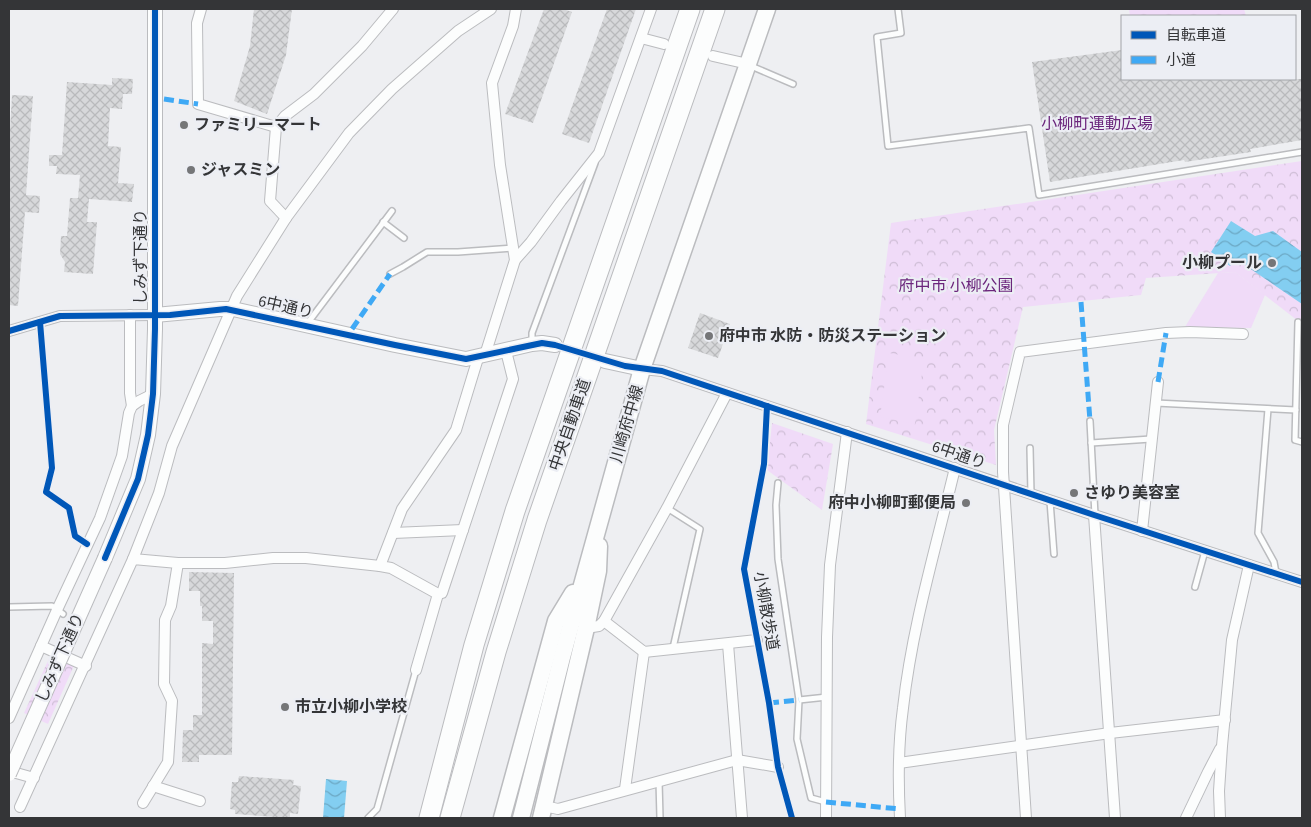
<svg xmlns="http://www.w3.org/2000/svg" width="1311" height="827" font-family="'Source Sans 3','Noto Sans JP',sans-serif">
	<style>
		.forest { fill: url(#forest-crowns) }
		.garden { fill: #f0dbf8 }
		.water { fill: url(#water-waves) }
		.building { fill: url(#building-cross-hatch) }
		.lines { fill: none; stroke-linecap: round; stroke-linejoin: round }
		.lane-casing { stroke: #bbbcbf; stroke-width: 8 }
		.street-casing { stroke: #bbbcbf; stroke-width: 12 }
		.secondary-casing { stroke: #bbbcbf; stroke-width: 16 }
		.primary-casing { stroke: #bbbcbf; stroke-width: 19 }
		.highway-casing { stroke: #bbbcbf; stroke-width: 21 }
		.lane { stroke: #fcfdfd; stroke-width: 5 }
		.street { stroke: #fcfdfd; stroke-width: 10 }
		.secondary { stroke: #fcfdfd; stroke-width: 14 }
		.primary { stroke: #fcfdfd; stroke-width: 16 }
		.highway { stroke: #fcfdfd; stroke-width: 19 }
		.secondary-bridge-casing { stroke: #bbbcbf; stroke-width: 16; stroke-linecap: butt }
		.secondary-bridge { stroke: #fcfdfd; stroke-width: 14 }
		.quiet { stroke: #3fa9f5; stroke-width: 5; stroke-dasharray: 10 5; stroke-linecap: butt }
		.cycleway-casing { stroke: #eceef4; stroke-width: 9 }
		.cycleway { stroke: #0057b8; stroke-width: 6 }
		.poi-dot { fill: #757678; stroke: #eceef4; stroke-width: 2 }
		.labels { text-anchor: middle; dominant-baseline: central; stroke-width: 4.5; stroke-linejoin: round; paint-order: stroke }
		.park-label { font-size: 16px; fill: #6b267c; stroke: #eceef4 }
		.poi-label { font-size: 16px; font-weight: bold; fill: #343537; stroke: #eceef4; text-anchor: start }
		.street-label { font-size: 16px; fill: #343537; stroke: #eceef4 }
	</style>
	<defs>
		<pattern id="forest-crowns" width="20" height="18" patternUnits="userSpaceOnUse" patternTransform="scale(1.25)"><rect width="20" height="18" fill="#f0dbf8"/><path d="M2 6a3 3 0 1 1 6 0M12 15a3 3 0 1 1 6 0" fill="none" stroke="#cebdd5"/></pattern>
		<pattern id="water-waves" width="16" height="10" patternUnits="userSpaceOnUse" patternTransform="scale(1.25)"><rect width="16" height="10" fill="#83cef1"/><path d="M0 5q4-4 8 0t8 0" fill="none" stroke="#6ca8c4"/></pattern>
		<pattern id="building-cross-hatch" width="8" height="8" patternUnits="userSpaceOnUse" patternTransform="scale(1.25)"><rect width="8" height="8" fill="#d7d8da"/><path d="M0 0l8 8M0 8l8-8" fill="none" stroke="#b9babc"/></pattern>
	</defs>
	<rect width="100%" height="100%" fill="#eeeff2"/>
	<g class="forest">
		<path d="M1129,9H1244L1246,16H1130Z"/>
		<path d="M1302,161V324L1235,272L1146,278L1141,295L1023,307L994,430L996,465L866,424L891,223Z"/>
		<path d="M772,423L833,444L822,510L767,470Z"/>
		<path d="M53,650L76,661L48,724L24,713Z"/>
	</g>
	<g class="garden">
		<path d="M1235,272L1265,295L1251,328L1185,327L1218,273Z"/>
		<path d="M889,353L924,359L915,424L880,417Z"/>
	</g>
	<g class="water">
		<path d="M1231,221L1255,236L1273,231L1302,252V304L1236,259L1230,266L1211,252Z"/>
		<path d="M326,779L347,781L344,818H323Z"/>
	</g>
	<g class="building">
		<path d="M254,9H292L286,55L267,114L234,101L250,46Z"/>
		<path d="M544,9H563L572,12L533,123L505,114Z"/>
		<path d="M607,9H636L589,143L562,134Z"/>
		<path d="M1122,50V79H1302V140L1250,149L1251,152L1185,162L1184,160L1050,182L1032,62Z"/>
		<path d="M112,78L133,79L132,94H123L122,109L110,108L108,146L121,147L118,183L134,184L132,202L89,199L87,222H97L93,274L64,272L65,262L60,254L61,236H67L70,198H78L80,175L56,174L57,166H49V155H62L67,82L112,85Z"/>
		<path d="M12,95L33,96L26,195L40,196L39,213L25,212L18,306L9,305V148Z"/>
		<path d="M700,313L730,324L718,358L688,348Z"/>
		<path d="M189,572L234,573L232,755H199V762H182L183,730H193V715H202V643L213,644V621H202V606H200V591H189Z"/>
		<path d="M239,776L294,780L293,785L301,786L298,814L290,813V818L235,814V810L230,809L232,782H238Z"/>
	</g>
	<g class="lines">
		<defs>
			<g id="lane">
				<path d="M898,9L901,33L877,37L888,146L1029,128L1039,195L1302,152"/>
				<path d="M751,66L793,84"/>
				<path d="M383,222L404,238"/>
				<path d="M390,274L403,267L427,252H458L513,248"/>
				<path d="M1298,322L1295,440L1302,442"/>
				<path d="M307,324L392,211"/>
				<path d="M532,343V333L595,163"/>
				<path d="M1156,403L1296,410"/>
				<path d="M1268,409L1258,533L1274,562L1276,573"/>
				<path d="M1090,421L1095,515"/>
				<path d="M1091,443L1151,439"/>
				<path d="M1030,448L1031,494"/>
				<path d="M778,483L776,505L778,559L799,700L797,739L811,798L826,802"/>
				<path d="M1050,501L1054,554"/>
				<path d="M667,508L700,529L673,648"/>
				<path d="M1195,587L1205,551"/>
				<path d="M9,607L52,606L63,614"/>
				<path d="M799,700L827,697"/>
				<path d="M659,781L660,818"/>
				<path d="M368,818L377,809L416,670"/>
			</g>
			<g id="street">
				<path d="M201,9L197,23L198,104L276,127"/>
				<path d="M641,38L664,44"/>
				<path d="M713,56L748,64"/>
				<path d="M286,218L270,201L276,127L285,116L314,94L362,46L393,9"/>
				<path d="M515,260L531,242L561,201L599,153L651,9"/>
				<path d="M130,315V393L132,406"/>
				<path d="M9,331L60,316L155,315"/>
				<path d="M485,355L515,260L500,165L492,83L513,26L516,9"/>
				<path d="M642,369L662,371L1094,515L1302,582"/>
				<path d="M1094,515L1115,818"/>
				<path d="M1142,531L1158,382"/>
				<path d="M393,533L463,530"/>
				<path d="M133,559L159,493L172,446L237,296L286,218L349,133L392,89L458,31L491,9"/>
				<path d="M438,594L442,593L513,379L506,351"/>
				<path d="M604,621L644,652L757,640"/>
				<path d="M586,628L599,626L604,621L667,508L727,393"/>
				<path d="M728,644L742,818"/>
				<path d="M41,646L86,666"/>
				<path d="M416,670L438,594L391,568L380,566L402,509L456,430L478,358"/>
				<path d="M9,718L57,610L100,518L122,456L129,413L132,406L139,401L153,394"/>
				<path d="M899,763L1110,733L1225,720"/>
				<path d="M9,771L34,778"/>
				<path d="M153,786L200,801"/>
				<path d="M625,789L644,652"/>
				<path d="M143,803L168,762L172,701L164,684L165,620L171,606L178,563"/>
				<path d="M544,806L558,809L737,760L778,767"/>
				<path d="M20,807L133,559L178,563H225L273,558H306L380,566"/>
				<path d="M826,818L827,637L830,565L847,432"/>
				<path d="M900,818C898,782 898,745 903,708C912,627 936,547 955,468"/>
				<path d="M1026,818L1003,472V425L1020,352L1166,333L1190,332L1243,334"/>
				<path d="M1186,818L1208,772L1220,749"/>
				<path d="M1220,818L1219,791L1222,746L1232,640L1249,565"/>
			</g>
			<g id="secondary">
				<path d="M155,315L220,309H233L395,345L466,359L532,344L542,343L555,345"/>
				<path d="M605,361L642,369"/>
				<path d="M105,558L138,479L148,435L153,394L155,329V9"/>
			</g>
			<g id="primary">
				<path d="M502,818L556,621L573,593"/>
				<path d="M521,818L562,657L642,369L767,9"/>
				<path d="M541,818L586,628L598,571L599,546"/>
			</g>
			<g id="highway">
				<path d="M429,818L474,645L515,511L690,9"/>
				<path d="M450,818L496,652L537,520L715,9"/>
			</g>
		</defs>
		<use href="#lane" class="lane-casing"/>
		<use href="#street" class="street-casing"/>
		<use href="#secondary" class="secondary-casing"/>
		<use href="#primary" class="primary-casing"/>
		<use href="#highway" class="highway-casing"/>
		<use href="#lane" class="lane"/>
		<use href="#street" class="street"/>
		<use href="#secondary" class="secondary"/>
		<use href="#primary" class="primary"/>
		<use href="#highway" class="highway"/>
		<defs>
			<path id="secondary-bridge" d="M9,774L105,558"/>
		</defs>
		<use href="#secondary-bridge" class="secondary-bridge-casing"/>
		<use href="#secondary-bridge" class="secondary-bridge"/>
		<g class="quiet">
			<path d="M164,99L198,104"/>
			<path d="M1081,302L1090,421"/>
			<path d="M352,329L390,274"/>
			<path d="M1158,382L1166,333"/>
			<path d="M769,703L799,700"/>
			<path d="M826,802L900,809"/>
		</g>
		<defs>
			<g id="cycleway">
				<path d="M40,322L52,468L46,492L69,508L75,536L87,544"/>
				<path d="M9,331L60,316L170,315L226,309L395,345L466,359L542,343L555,345L625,366L662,371L1094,515L1302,582"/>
				<path d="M767,406L764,464L744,569L769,703L778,767L792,818"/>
				<path d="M105,558L138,479L148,435L153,394L155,329V9"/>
			</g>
		</defs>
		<use href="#cycleway" class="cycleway-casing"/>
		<use href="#cycleway" class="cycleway"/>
	</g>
	<g class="poi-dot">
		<circle cx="184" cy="125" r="5"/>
		<circle cx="191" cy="170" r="5"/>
		<circle cx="1272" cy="263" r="5"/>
		<circle cx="709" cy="336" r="5"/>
		<circle cx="1074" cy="493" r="5"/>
		<circle cx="966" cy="503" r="5"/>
		<circle cx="285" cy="707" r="5"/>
	</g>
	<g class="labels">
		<g class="park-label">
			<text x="1097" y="124">小柳町運動広場</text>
			<text x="956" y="286">府中市 小柳公園</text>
		</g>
		<g class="poi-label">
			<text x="194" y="125">ファミリーマート</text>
			<text x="201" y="170">ジャスミン</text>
			<text x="1262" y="263" text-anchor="end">小柳プール</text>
			<text x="719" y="336">府中市 水防・防災ステーション</text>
			<text x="1084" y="493">さゆり美容室</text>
			<text x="956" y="503" text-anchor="end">府中小柳町郵便局</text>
			<text x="295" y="707">市立小柳小学校</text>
		</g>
		<g class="street-label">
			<text transform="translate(141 257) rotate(-90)">しみず下通り</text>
			<text transform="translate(286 307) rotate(13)">6中通り</text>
			<text transform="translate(627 424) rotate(-74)">川崎府中線</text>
			<text transform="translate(570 425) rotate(-71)">中央自動車道</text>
			<text transform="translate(959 455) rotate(19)">6中通り</text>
			<text transform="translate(766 611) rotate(80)">小柳散歩道</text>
			<text transform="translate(60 658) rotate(-66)">しみず下通り</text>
		</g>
	</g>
	<rect width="1311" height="827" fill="none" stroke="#343537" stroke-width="20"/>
	<rect x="1121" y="15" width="175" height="65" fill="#eceef4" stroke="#a2a4a8"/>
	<rect x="1131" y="31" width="25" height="8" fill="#0057b8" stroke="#a2a4a8"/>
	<text x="1166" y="40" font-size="15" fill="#343537">自転車道</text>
	<rect x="1131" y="56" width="25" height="8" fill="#3fa9f5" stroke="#a2a4a8"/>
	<text x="1166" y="65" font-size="15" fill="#343537">小道</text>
</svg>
